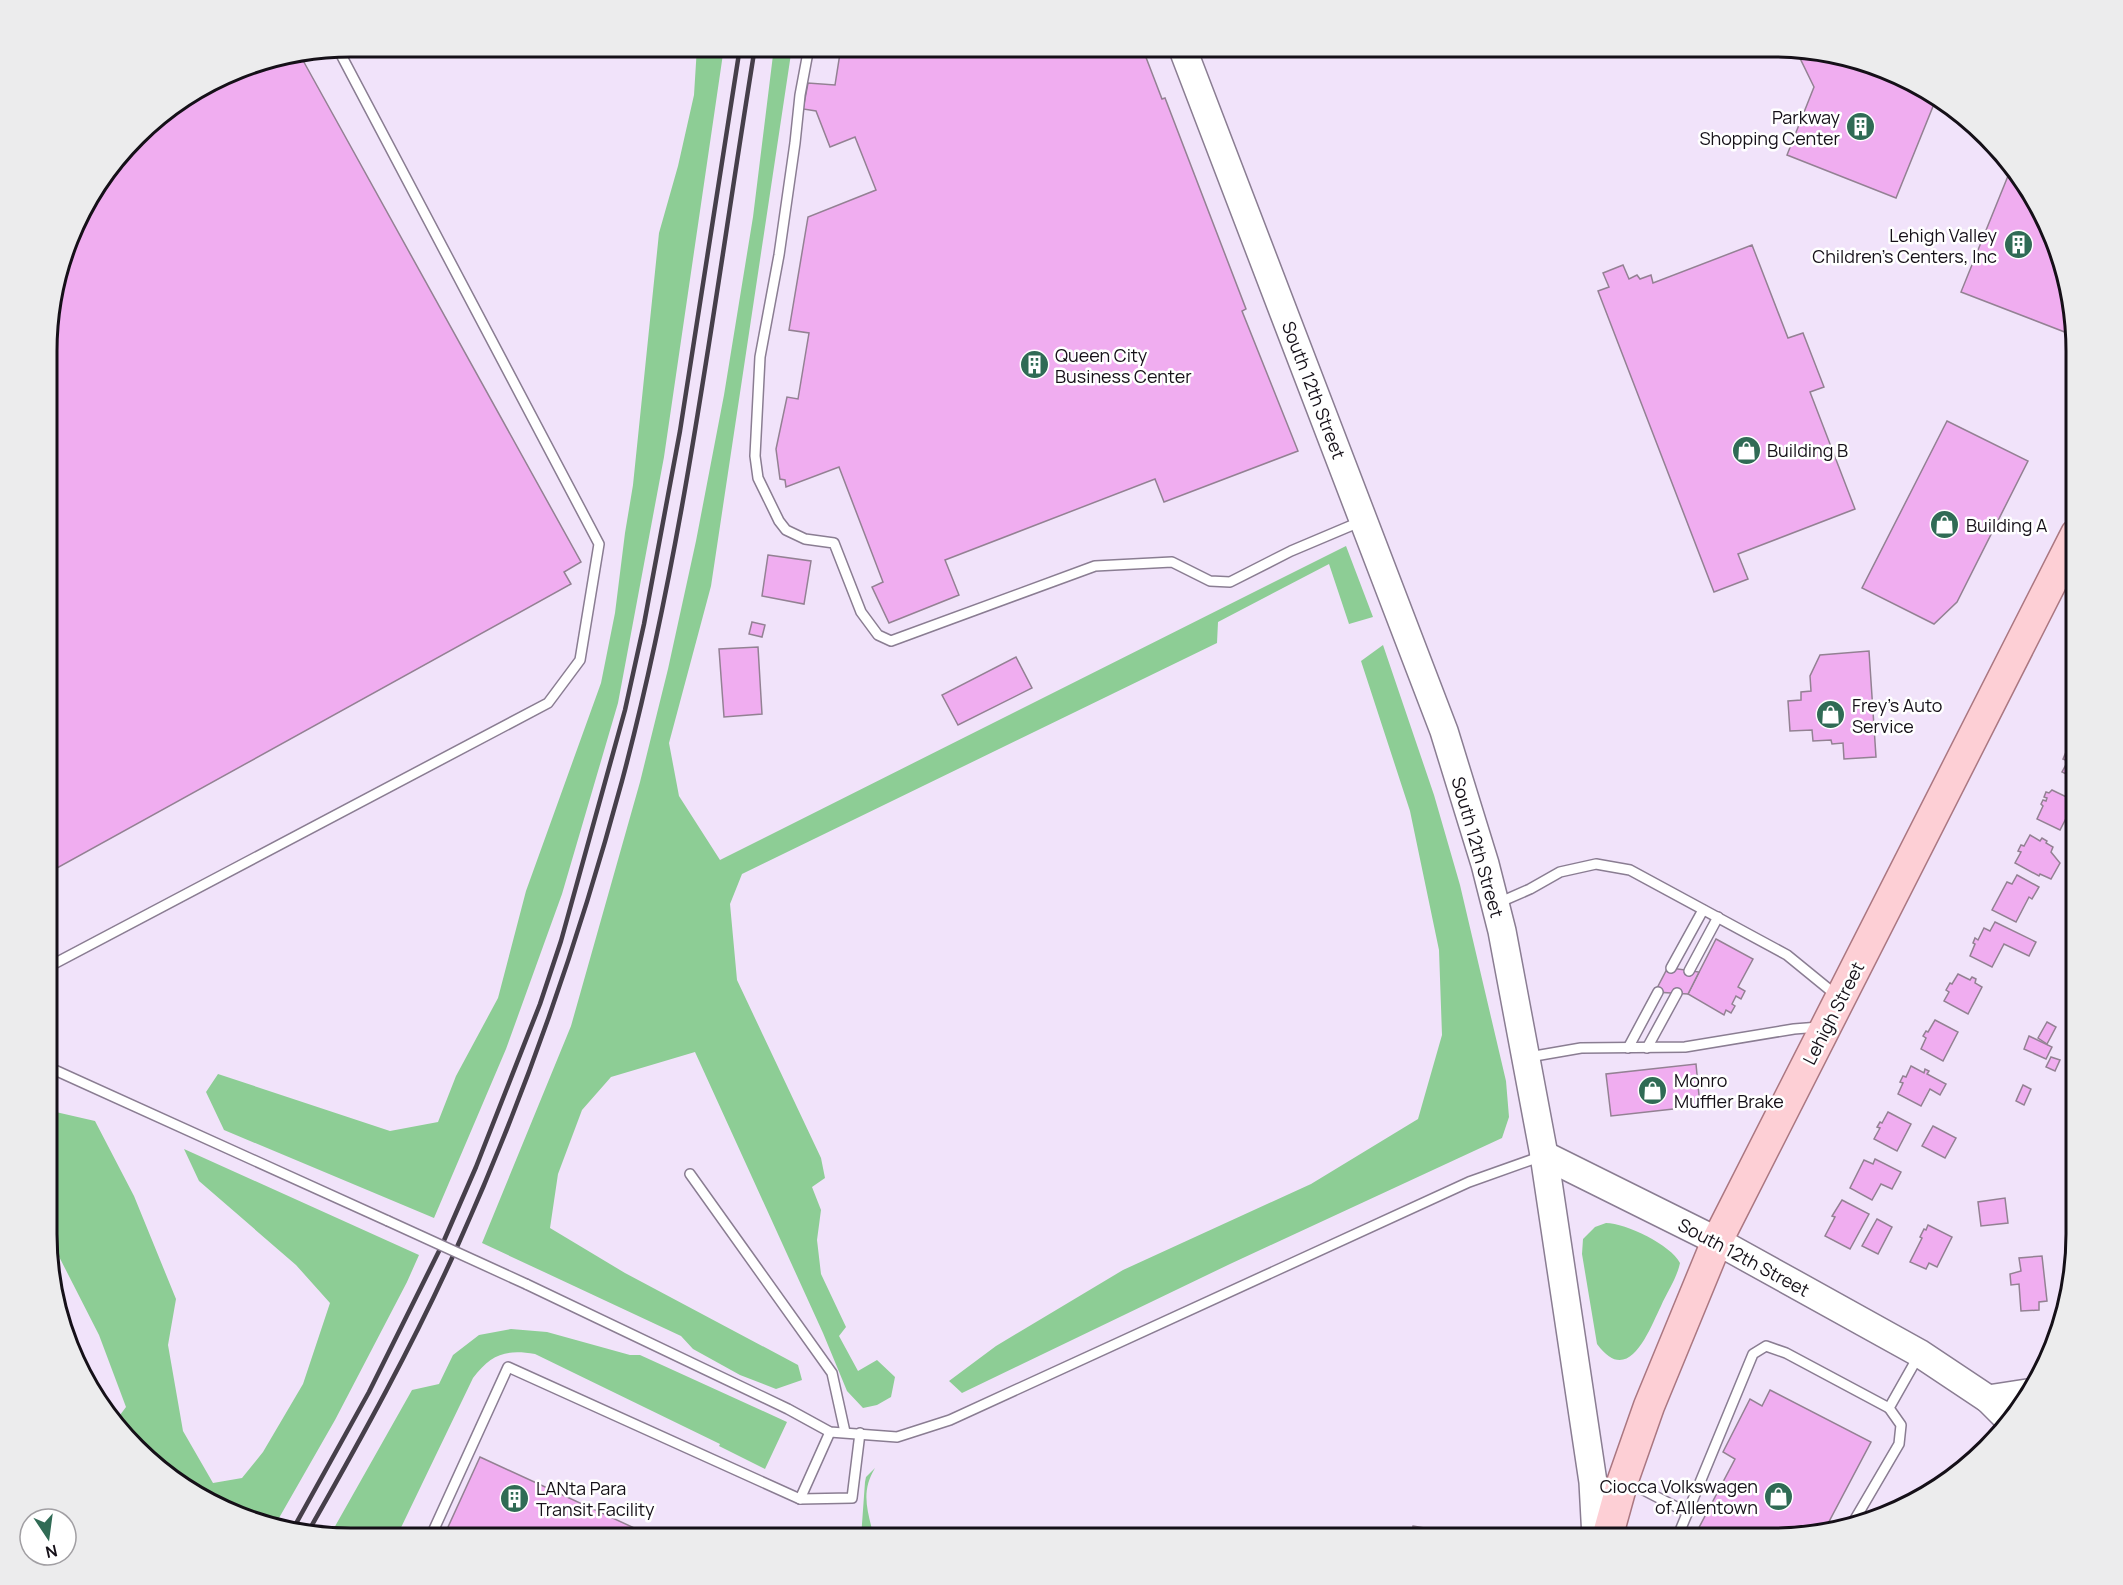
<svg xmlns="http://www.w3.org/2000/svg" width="2123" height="1585" font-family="Manrope,sans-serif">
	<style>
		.green { fill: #8dcd95 }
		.building { fill: #f0adf0; stroke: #938193; stroke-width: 1.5 }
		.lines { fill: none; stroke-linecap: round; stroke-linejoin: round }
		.lane-casing { stroke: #8a7d92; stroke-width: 12 }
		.secondary-casing { stroke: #8a7d92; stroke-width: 30 }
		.primary-casing { stroke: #aa7781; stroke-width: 33 }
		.lane { stroke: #fff; stroke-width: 9 }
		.secondary { stroke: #fff; stroke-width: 27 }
		.primary { stroke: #fdcfd5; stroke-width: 30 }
		.rail { stroke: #463f4a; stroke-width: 4.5 }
		.lane-bridge-casing { stroke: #8a7d92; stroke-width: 12; stroke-linecap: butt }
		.lane-bridge { stroke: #fff; stroke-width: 9 }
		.labels { text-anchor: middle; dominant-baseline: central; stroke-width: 5; stroke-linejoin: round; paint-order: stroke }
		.poi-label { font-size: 18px; fill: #151018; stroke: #fff; text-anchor: start }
		.street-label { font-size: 18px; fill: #151018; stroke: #fff }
		.rim { fill: none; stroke: #151018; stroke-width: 3 }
	</style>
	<rect width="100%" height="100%" fill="#f1e3fa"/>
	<g class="green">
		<path d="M697,47H724L664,457L618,703L562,894L506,1049L434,1218L224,1130L206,1092L218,1074L390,1131L438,1122L456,1076L498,998L526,891L601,683L615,613L625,533L633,485L659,233L678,166L694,95Z"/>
		<path d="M774,47H792L711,586L669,743L679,796L720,860L1346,546L1373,617L1349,624L1329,564L1218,622L1217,643L742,874L730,904L737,980L821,1158L825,1178L812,1187L821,1210L817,1240L821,1274L846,1327L839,1336L858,1371L877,1360L895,1377L891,1397L877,1405L863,1408L847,1391L823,1333L695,1052L611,1077L582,1110L558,1174L550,1228L625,1273L798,1365L802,1380L776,1389L740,1375L693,1349L681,1336L482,1243L571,1026L640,782L668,669L696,541L724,395L753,217Z"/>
		<path d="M1383,645L1434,795L1460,885L1506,1081L1509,1117L1502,1138L1230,1264L962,1393L949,1381L996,1346L1123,1270L1311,1184L1418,1119L1442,1035L1439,950L1410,811L1361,661Z"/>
		<path d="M47,1110L95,1121L134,1196L176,1299L168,1345L183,1431L213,1483L242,1478L263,1452L303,1384L330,1303L296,1265L199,1181L184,1149L419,1255L407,1282L335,1420L275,1525L235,1515L151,1463L117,1419L126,1407L99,1335L47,1233Z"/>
		<path d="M1606,1223C1626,1223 1671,1245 1680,1263C1677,1278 1667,1292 1661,1306C1649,1330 1629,1388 1597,1344L1582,1254L1583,1239L1595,1227Z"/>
		<path d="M511,1329L547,1332L630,1355H640L787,1422L765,1469L719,1446L720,1444L535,1354C506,1349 491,1354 473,1378L396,1538L329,1537L412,1390L439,1384L453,1355L479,1335Z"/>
		<path d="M875,1468C860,1493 868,1511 874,1538H861L865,1482L866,1477Z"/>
	</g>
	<g class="building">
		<path d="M841,47H1142L1162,99L1165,98L1246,309L1242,311L1298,451L1164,502L1155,479L945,560L959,595L889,623L872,587L883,582L839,467L786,487L785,480L780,479L776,449L787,397L798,399L809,333L789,330L808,217L876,190L855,137L830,147L816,111L803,109L808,83L835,85Z"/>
		<path d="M1795,48L1888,70L1936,99L1896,198L1787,155L1814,87Z"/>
		<path d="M300,55L581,562L564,572L571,584L48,873L49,311L87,199L151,122L253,63Z"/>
		<path d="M2010,171L2045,217L2066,273L2075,336L1961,292Z"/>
		<path d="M1752,245L1788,338L1803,333L1824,387L1810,392L1855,509L1738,554L1748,579L1714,592L1598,291L1609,287L1603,273L1623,265L1629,279L1637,275L1640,279L1651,275L1653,283Z"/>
		<path d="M1947,421L2028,461L1957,602L1934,624L1862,588Z"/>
		<path d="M768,555L811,561L804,604L762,596Z"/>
		<path d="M752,622L765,625L762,637L749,634Z"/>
		<path d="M758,647L762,714L724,717L719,649Z"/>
		<path d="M1869,651L1876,757L1844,759L1843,743L1832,744L1831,740L1813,741L1812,730L1790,731L1788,701L1801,700V692L1811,691L1810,676L1820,655Z"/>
		<path d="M1016,657L1032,688L958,725L942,695Z"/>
		<path d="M2076,742V779L2062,772L2068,761L2063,759L2066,752L2071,754Z"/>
		<path d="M2052,790L2075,801L2060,830L2037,819L2043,806L2041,804L2043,800L2046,801L2047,798L2044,797L2046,792L2049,793Z"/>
		<path d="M2030,835L2040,841L2042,838L2047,841L2046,843L2053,847L2051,852L2060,863L2051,879L2040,874L2039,876L2015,863L2021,852L2018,851L2021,845L2024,846Z"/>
		<path d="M2076,853V876L2067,871Z"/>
		<path d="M2017,875L2039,887L2032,899L2029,897L2016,922L1992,910L2007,882L2012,884Z"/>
		<path d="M1995,922L2036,942L2029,956L2004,944L1992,967L1970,956L1975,944L1973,943L1975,938L1978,940L1984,928L1990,931Z"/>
		<path d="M1716,939L1753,959L1738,987L1745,991L1741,999L1736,996L1732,1004L1735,1006L1731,1013L1726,1010L1724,1015L1688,994Z"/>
		<path d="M1671,968L1699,972L1688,994L1655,992L1667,969Z"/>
		<path d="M1958,974L1970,980L1972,977L1976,979L1975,983L1982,987L1968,1014L1944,1001L1949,992L1946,990L1950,983L1952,984Z"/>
		<path d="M1935,1020L1958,1032L1943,1061L1921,1049L1926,1038L1923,1036L1926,1031L1928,1032Z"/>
		<path d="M2047,1022L2056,1027L2047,1044L2038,1038Z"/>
		<path d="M2029,1036L2052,1047L2046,1059L2024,1049Z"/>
		<path d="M2051,1057L2060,1060L2055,1071L2046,1067Z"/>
		<path d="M1696,1064L1700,1106L1611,1116L1606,1074Z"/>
		<path d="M1911,1066L1924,1073L1925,1069L1929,1071L1927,1074L1946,1084L1940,1095L1930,1089L1921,1106L1898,1094L1903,1083L1900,1082L1903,1076L1906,1077Z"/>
		<path d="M2023,1085L2031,1089L2024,1105L2016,1101Z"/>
		<path d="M1888,1112L1911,1124L1897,1151L1874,1139L1880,1128L1877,1127L1880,1122L1882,1123Z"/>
		<path d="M1933,1126L1956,1138L1945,1158L1922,1146Z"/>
		<path d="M1875,1159L1901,1172L1892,1189L1881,1184L1872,1200L1850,1188L1864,1160L1873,1164Z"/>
		<path d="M2005,1198L2008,1223L1981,1226L1978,1202Z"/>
		<path d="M1842,1200L1869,1214L1850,1249L1825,1236L1835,1217L1832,1216Z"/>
		<path d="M1877,1219L1892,1227L1878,1254L1862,1246Z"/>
		<path d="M1928,1225L1952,1237L1937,1267L1929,1263L1926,1269L1910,1262L1922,1238L1920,1237L1924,1229L1926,1230Z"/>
		<path d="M2042,1256L2047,1301L2039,1302V1310L2021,1311L2019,1284L2011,1285L2010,1274L2021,1271L2019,1258Z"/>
		<path d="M1770,1390L1871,1442L1823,1533L1772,1538H1697L1694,1537L1735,1459L1723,1452L1750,1399L1762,1406Z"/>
		<path d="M480,1457L656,1538H443Z"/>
		<path d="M1413,1526L1442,1531L1441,1538H1411Z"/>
	</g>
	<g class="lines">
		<defs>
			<g id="lane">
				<path d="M809,47L800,95L795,143L779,255L760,357L755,456L758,478L779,521L786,530L805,539L834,543L861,612L878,635L891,641L1095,566L1172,562L1210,581L1230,582L1291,551L1362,521"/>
				<path d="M1498,903L1530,889L1560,872L1596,864L1630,870L1787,955L1836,995"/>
				<path d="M48,967L548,703L580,660L599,544L338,49"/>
				<path d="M1671,968L1703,910"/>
				<path d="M1689,971L1718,917"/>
				<path d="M1628,1048L1658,992"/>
				<path d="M1647,1048L1677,993"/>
				<path d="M1529,1057L1581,1048L1685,1047L1794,1029L1819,1027"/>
				<path d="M48,1067L388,1221"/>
				<path d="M690,1174L832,1373L845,1432"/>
				<path d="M526,1284L788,1409L830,1432L897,1437L950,1420L1469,1182L1542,1156"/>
				<path d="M1626,1481L1688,1513"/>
				<path d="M800,1499L830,1432"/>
				<path d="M1851,1526L1899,1444L1901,1425L1889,1408L1919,1355"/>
				<path d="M430,1538L508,1367L800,1499L852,1498L860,1433"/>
				<path d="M1677,1538L1753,1354L1766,1346L1786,1353L1889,1408"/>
			</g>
			<g id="secondary">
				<path d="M1182,47L1444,731L1485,864L1502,931L1544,1155L1593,1482L1596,1538"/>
				<path d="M1544,1155L1717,1241L1919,1353L1988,1399L2010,1421"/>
				<path d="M1988,1399L2027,1393"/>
			</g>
			<path id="primary" d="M1607,1538L1623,1480L1649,1406L1717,1241L2076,534"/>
		</defs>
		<use href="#lane" class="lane-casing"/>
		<use href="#secondary" class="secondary-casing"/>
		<use href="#primary" class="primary-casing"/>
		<use href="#lane" class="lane"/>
		<use href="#secondary" class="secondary"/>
		<use href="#primary" class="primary"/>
		<g class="rail">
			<path d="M293,1529L369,1392L442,1245L476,1167L540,1004L561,941L625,710L644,624L680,431L740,47"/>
			<path d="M308,1532C361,1439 413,1345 457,1247C525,1096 579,940 622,781C686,541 715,292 755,47"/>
		</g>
		<defs>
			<path id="lane-bridge" d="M388,1221L526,1284"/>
		</defs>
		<use href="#lane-bridge" class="lane-bridge-casing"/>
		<use href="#lane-bridge" class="lane-bridge"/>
	</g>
	<defs>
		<symbol id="building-disc" viewBox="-11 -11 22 22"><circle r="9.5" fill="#306b55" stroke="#fff"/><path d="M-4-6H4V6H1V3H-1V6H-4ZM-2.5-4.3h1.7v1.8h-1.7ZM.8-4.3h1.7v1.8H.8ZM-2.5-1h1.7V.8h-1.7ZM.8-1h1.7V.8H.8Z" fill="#fff"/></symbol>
		<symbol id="shop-disc" viewBox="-11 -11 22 22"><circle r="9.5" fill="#306b55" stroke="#fff"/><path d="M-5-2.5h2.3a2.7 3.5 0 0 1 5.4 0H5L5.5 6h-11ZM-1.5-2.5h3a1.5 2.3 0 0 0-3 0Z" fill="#fff"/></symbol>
	</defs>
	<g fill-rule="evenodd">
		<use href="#building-disc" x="1844" y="110" width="33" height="33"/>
		<use href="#building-disc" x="2002" y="228" width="33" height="33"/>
		<use href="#building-disc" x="1018" y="348" width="33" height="33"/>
		<use href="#shop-disc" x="1730" y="434" width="33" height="33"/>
		<use href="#shop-disc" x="1928" y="508" width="33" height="33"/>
		<use href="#shop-disc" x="1814" y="698" width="33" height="33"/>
		<use href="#shop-disc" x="1636" y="1074" width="33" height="33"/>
		<use href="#shop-disc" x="1762" y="1480" width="33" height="33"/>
		<use href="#building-disc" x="498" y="1482" width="33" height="33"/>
	</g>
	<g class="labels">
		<g class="poi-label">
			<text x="1840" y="117" text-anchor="end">Parkway<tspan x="1840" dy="21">Shopping Center</tspan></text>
			<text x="1997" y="235" text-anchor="end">Lehigh Valley<tspan x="1997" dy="21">Children's Centers, Inc</tspan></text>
			<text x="1055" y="355">Queen City<tspan x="1055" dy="21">Business Center</tspan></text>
			<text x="1767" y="450">Building B</text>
			<text x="1966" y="525">Building A</text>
			<text x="1852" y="705">Frey's Auto<tspan x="1852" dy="21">Service</tspan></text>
			<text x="1674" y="1080">Monro<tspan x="1674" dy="21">Muffler Brake</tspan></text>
			<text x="1758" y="1486" text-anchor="end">Ciocca Volkswagen<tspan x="1758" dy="21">of Allentown</tspan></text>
			<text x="536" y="1488">LANta Para<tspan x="536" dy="21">Transit Facility</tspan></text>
		</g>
		<g class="street-label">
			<text transform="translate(1314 390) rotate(69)">South 12th Street</text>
			<text transform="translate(1478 847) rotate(74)">South 12th Street</text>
			<text transform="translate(1833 1013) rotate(-63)">Lehigh Street</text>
			<text transform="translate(1744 1257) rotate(28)">South 12th Street</text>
		</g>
	</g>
	<path d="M0 0H2123V1585H0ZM351 57H1772A294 294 0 0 1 2066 351V1234A294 294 0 0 1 1772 1528H351A294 294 0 0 1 57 1234V351A294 294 0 0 1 351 57Z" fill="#ececed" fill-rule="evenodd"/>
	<path class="rim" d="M351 57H1772A294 294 0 0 1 2066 351V1234A294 294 0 0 1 1772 1528H351A294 294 0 0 1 57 1234V351A294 294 0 0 1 351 57Z"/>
	<g transform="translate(48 1537) rotate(167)"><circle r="28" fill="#ffffff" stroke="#a19fa3" stroke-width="1.5"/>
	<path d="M0-4.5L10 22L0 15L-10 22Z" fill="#306b55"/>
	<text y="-9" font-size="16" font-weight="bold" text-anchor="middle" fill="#151018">N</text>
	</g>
</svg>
